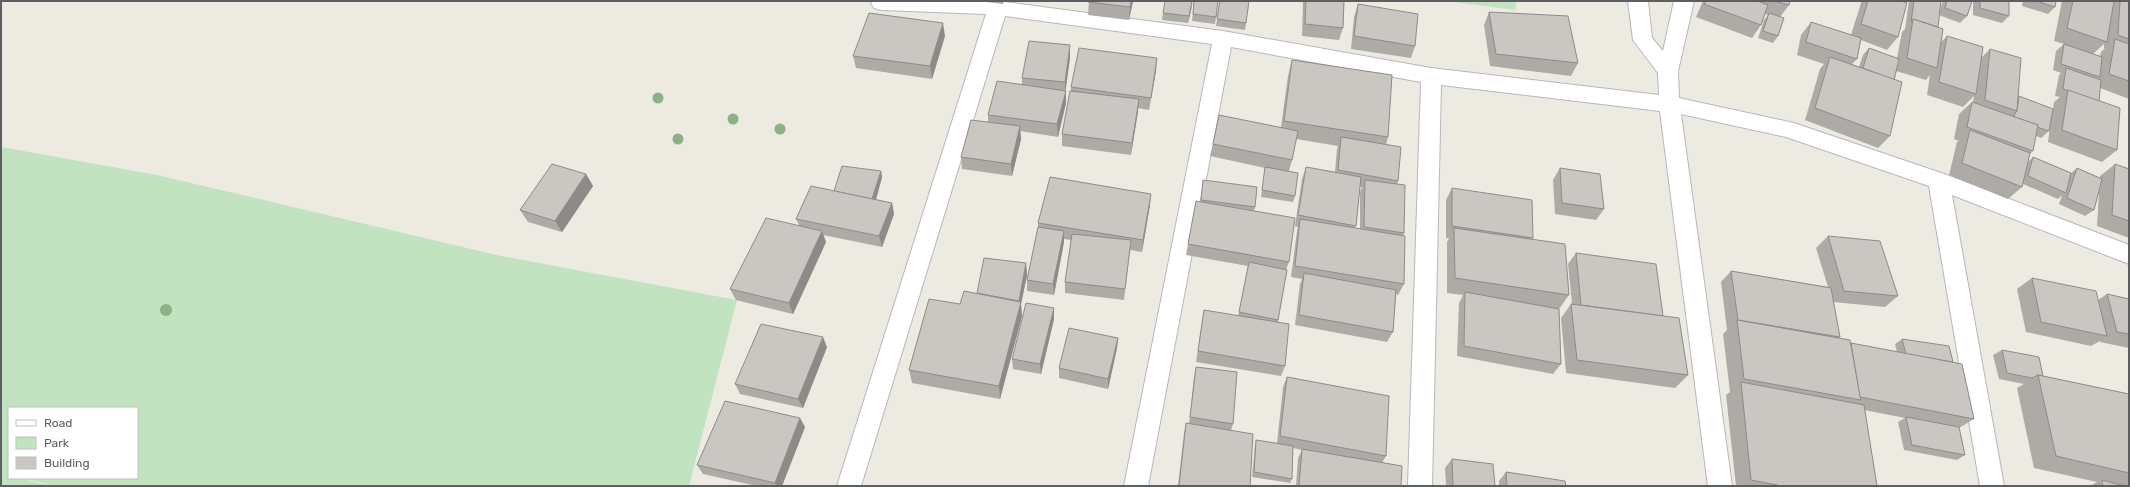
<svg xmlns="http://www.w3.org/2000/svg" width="2130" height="487" font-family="Rubik,sans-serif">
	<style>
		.green { fill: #c2e3c0 }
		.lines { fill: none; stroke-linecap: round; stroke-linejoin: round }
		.minor-casing { stroke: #b5b8bc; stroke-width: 2 }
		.minor { fill: #fff; fill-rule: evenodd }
		.tree { fill: #8bb185 }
		.wall { fill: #aeaba7; fill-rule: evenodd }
		.shaded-wall { fill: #8d8b88 }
		.building { fill: #cac7c2; stroke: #8d8b88 }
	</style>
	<rect width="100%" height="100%" fill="#edeae2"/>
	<g class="green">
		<path d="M1447,1H1517L1515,10Z"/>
		<path d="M1,147L157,175L501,256L737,300L689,486H55L23,478H137V408H9V475L1,473Z"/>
		<path d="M1,473L9,475V478H20L52,486H1Z"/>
	</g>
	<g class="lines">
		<defs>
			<path id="minor" d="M873,1H998L1223,31L1431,68L1659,95L1658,73L1633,40L1628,1H1648L1652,38L1663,51L1674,1H1694L1678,71L1679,98L1794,123L1947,175L2129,245V264L1952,195L2004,486H1980L1929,186L1786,137L1681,114L1732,486H1708L1660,111L1441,85L1432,486H1408L1421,82L1231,47L1148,486H1124L1212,44L1005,16L861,486H837L986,14L881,10L874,8L871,3Z"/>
		</defs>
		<use href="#minor" class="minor-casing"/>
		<use href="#minor" class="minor"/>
	</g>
	<g class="tree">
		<circle cx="658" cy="98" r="5.5"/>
		<circle cx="733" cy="119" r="5.5"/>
		<circle cx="780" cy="129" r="5.5"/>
		<circle cx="678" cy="139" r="5.5"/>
		<circle cx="166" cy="310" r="6"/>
	</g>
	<g class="wall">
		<path d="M978,1H1004L1003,4Z"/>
		<path d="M1089,1H1133L1129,20L1088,15Z"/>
		<path d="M1194,1L1216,17L1215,24L1192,21Z"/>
		<path d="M1220,1L1246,23L1245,30L1216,26Z"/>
		<path d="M1303,1H1344L1343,28L1339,40L1302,36Z"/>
		<path d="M1703,1H1790L1789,5L1780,17L1778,36L1773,43L1758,38L1764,20L1768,15L1765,14L1761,25L1752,38L1696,17Z"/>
		<path d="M1862,1H1901L1898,37L1887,50L1861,40L1857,59L1852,64L1859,67L1863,55L1869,48L1897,58L1902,32L1905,29L1909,1H1941L1940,10L1943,1H1972L1967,16L1960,23L1939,15L1938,27L1941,42L1947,36L1981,58L1990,49L2018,97L2053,109L2054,102L2060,97L2055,96L2059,75L2061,73L2053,70L2056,51L2064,44L2054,41L2062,1H2114V2L2115,1H2129V99L2100,88L2099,101L2117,150L2102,162L2048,142L2052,112L2049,131L2041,138L2036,136L2033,151L2029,155L2028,162L2033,157L2071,173L2077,168L2100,178V176L2115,164L2129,169V238L2097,226L2099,192L2094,210L2085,216L2059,204L2062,195L2058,199L2023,184L2022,187L2008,199L1949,175L1957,142L1959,141L1954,139L1959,114L1972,102H1973L1974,96L1963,107L1927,95L1930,75L1926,80L1896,71L1894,80L1890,136L1878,148L1805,120L1820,69L1824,64L1797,55L1801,35L1811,22L1851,35L1861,3ZM2104,44V48H2105L2101,52L2100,56L2093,54Z"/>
		<path d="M1973,1H2009V16L2002,23L1973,15Z"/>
		<path d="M2023,1H2056L2055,7L2048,14L2022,6Z"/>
		<path d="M1358,4L1415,46L1411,58L1351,49L1354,17Z"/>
		<path d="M1192,6L1188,23L1162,20L1163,13Z"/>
		<path d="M1489,12L1578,63L1571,76L1490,66L1484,25Z"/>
		<path d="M945,36L932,79L856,68L853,56Z"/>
		<path d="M1070,58L1065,91L1066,103L1058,137L1020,131L1021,139L1012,176L962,169L961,157L988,122V115L1022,84V78Z"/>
		<path d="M1292,60L1388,137L1386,145L1398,181L1397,184L1404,233L1403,236L1404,284L1398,295L1396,294L1393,332L1387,342L1295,325L1300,284L1302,279L1291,277L1297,231L1298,227L1295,226L1302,179L1306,167L1335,172L1337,149L1338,146L1296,139L1292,160L1289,171L1295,196L1293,202L1261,197L1265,168L1210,156L1213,144L1281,127L1288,76ZM1360,187H1362L1360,192V229L1355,228Z"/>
		<path d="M1156,71L1149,110L1138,108L1131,155L1062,146V134L1071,91V87Z"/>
		<path d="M1560,168L1604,209L1596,220L1555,214L1553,180Z"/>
		<path d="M881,171L882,177L876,200L892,203L894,214L882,247L823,235L826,242L793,314L736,300L730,289L799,225L796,219L834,191Z"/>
		<path d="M586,174L593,186L562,232L528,222L520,210Z"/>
		<path d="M1203,180L1255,207L1254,211L1289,262L1286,270L1278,322L1285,366L1281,376L1196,362L1202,321L1204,310L1238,316L1248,266L1186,255L1196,201H1200Z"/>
		<path d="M1452,188L1533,238V239L1569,295L1559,309L1561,364L1553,374L1457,356L1459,303L1463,295L1447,293V242L1449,238H1446V200Z"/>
		<path d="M1150,205L1142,252L1130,250L1124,300L1065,293V282L1071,240L1064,239V242L1054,295L1027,291V280L1038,229V223Z"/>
		<path d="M1828,236L1898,296L1885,307L1833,302L1840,337L1839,338L1850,344L1851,343L1897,352L1895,344L1902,339L1953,362L1974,419L1959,428L1965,455L1957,460L1904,450L1898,422L1905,418L1864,410L1877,486H1736L1726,395L1730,392L1723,334L1727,330L1721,282L1731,271L1828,287L1816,248Z"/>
		<path d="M1576,253L1663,316L1688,375L1675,388L1566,373L1561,318L1571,304H1572L1568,264Z"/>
		<path d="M1026,263L1027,275L1021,304L1022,316L1000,399L912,383L909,370L960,304Z"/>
		<path d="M2032,278L2098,300L2107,294L2129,299V348L2100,342V341L2091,346L2026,332L2017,289Z"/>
		<path d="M1054,308V319L1041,374L1013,369L1012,359Z"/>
		<path d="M1118,338L1117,348L1108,389L1059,378V368Z"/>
		<path d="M827,347L803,408L740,394L735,384Z"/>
		<path d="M2002,350L2043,376L2129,394V486H2093L2092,485L2097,482L2034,468L2017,388L2024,384L1999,379L1993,355Z"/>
		<path d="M1196,367L1233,424L1231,430L1250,486H1178L1184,433L1186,423L1189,424L1194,377Z"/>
		<path d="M1287,377L1386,456L1382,463L1401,486H1296L1298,458L1302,450L1293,448L1292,479L1290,483L1252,477L1255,445L1256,440L1277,443L1283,387Z"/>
		<path d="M805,427L782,486H757L703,474L697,465Z"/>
		<path d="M1452,459L1495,486H1446L1445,468Z"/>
		<path d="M1506,472L1566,486H1499V481Z"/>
	</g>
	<g class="shaded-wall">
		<path d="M1131,1H1133L1129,20L1130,7Z"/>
		<path d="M1193,1L1192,6L1188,23L1189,16Z"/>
		<path d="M943,23L945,36L932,79L930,66Z"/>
		<path d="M1070,45V58L1065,95V82Z"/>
		<path d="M1157,58L1156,71L1149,110L1151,98Z"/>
		<path d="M1066,91V103L1058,137L1057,124Z"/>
		<path d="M1139,99L1138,112L1131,155L1132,143Z"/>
		<path d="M1020,126L1021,139L1012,176L1011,164Z"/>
		<path d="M881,171L882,177L874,206L872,199Z"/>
		<path d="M586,174L593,186L562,232L555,221Z"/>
		<path d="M1151,194L1150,205L1142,252L1143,240Z"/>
		<path d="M892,203L894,214L882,247L879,236Z"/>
		<path d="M822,231L826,242L793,314L789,303Z"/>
		<path d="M1064,231V242L1054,295L1053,284Z"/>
		<path d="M1026,263L1027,275L1021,304L1022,316L1000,399L999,386L1019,301Z"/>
		<path d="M1054,308V319L1041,374L1040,364Z"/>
		<path d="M823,337L827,347L803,408L798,399Z"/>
		<path d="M1118,338L1117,348L1108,389V379Z"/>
		<path d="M800,418L805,427L782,486H777L775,483Z"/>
	</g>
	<g class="building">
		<path d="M1089,1H1131L1130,7L1088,2Z"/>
		<path d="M1165,1H1192L1189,16L1163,13Z"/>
		<path d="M1194,1H1218L1216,17L1193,14Z"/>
		<path d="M1220,1H1249L1246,23L1217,19Z"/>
		<path d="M1306,1H1344L1343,28L1305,24Z"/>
		<path d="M1706,1H1757L1768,5L1761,25L1704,4Z"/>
		<path d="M1774,1H1790L1789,5Z"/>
		<path d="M1868,1H1901L1907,3L1898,37L1861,24Z"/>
		<path d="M1914,1H1941L1938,27L1913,19L1911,22Z"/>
		<path d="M1947,1H1972L1967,16L1945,8Z"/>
		<path d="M1980,1H2009V16L1980,8Z"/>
		<path d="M2036,1H2056L2055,7Z"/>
		<path d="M2073,1H2114L2107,42L2067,28Z"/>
		<path d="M2120,1H2129V39L2118,35Z"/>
		<path d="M1358,4L1418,14L1415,46L1354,36Z"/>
		<path d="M1489,12L1568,16L1578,63L1496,54Z"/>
		<path d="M869,13L943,23L930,66L853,56Z"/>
		<path d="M1769,13L1784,18L1778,36L1763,31Z"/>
		<path d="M1913,19L1943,29L1937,68L1907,58Z"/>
		<path d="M1811,22L1861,38L1857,59L1806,42Z"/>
		<path d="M1947,36L1983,47L1976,94L1939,82Z"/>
		<path d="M2115,39L2129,44V81L2109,74Z"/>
		<path d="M1029,41L1070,45L1065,82L1022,78Z"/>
		<path d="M2064,44L2102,57L2100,77L2061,64Z"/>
		<path d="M1079,48L1157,58L1151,98L1071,87Z"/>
		<path d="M1869,48L1899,59L1894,80L1863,68Z"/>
		<path d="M1990,49L2021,58L2017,111L1985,100Z"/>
		<path d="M1830,57L1902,82L1890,136L1815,108Z"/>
		<path d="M1292,60L1392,75L1388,137L1284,121Z"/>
		<path d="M2066,68L2101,80L2099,101L2063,89Z"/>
		<path d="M997,81L1066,91L1057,124L988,115Z"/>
		<path d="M2068,90L2120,108L2117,150L2062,130Z"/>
		<path d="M1070,91L1139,99L1132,143L1062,134Z"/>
		<path d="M2019,96L2053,109L2049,131L2037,127L2038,125L2014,117L2015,113L2017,111Z"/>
		<path d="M1972,102L2038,125L2033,151L1967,127Z"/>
		<path d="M1219,115L1298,131L1292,160L1213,144Z"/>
		<path d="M971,120L1020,126L1011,164L961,157Z"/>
		<path d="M1970,130L2030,153L2022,187L1962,163Z"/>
		<path d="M1341,137L1401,147L1398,181L1338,170Z"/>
		<path d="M2033,157L2071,173L2066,193L2028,176Z"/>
		<path d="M552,164L586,174L555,221L520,210Z"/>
		<path d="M2115,164L2129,169V221L2112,215Z"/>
		<path d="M842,166L881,171L872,199L834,191Z"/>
		<path d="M1265,167L1298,173L1295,196L1262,190Z"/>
		<path d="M1306,167L1361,177L1356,226L1298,215Z"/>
		<path d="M1560,168L1600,174L1604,209L1562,203Z"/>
		<path d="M2077,168L2102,179L2094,210L2067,198Z"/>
		<path d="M1050,177L1151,194L1143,240L1038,223Z"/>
		<path d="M1203,180L1257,187L1255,207L1201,200Z"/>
		<path d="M1365,180L1405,185L1404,233L1364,227Z"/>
		<path d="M811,186L892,203L879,236L796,219Z"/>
		<path d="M1452,188L1532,200L1533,238L1452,226Z"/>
		<path d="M1196,201L1295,218L1289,262L1188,244Z"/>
		<path d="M766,218L822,231L789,303L730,289Z"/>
		<path d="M1300,219L1405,236L1404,284L1295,266Z"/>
		<path d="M1038,227L1064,231L1053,284L1027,280Z"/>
		<path d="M1454,228L1565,244L1569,295L1455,278Z"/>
		<path d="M1072,234L1131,240L1125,289L1065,282Z"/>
		<path d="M1828,236L1880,241L1898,296L1844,291Z"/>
		<path d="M1576,253L1656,264L1663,316L1581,305Z"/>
		<path d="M984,258L1026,263L1019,301L977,293Z"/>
		<path d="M1249,262L1287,270L1278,320L1239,312Z"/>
		<path d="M1731,271L1831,288L1840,337L1738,320Z"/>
		<path d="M1304,273L1396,290L1393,332L1299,315Z"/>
		<path d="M2032,278L2096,291L2107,336L2041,322Z"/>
		<path d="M964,291L1021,302L999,386L909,370L929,299L960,304Z"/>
		<path d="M1465,292L1559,309L1561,364L1464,346Z"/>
		<path d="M2107,294L2129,299V334L2117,332Z"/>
		<path d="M1026,303L1054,308L1040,364L1012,359Z"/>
		<path d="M1571,304L1679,318L1688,375L1577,360Z"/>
		<path d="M1204,310L1289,324L1285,366L1198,351Z"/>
		<path d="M1737,320L1850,340L1861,400L1744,379Z"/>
		<path d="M761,324L823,337L798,399L735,384Z"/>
		<path d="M1069,328L1118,338L1108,379L1059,368Z"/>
		<path d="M1902,339L1949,346L1953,362L1906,354Z"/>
		<path d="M1851,343L1962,364L1974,419L1860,397Z"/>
		<path d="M2002,350L2039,357L2043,376L2038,375L2032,378L2007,373Z"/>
		<path d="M1196,367L1237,372L1233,424L1190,417Z"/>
		<path d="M2038,375L2129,394V473L2056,456Z"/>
		<path d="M1287,377L1389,396L1386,456L1280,436Z"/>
		<path d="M1741,382L1864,405L1877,486H1782L1751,480Z"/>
		<path d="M725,401L800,418L775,483L697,465Z"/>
		<path d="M1906,417L1959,427L1965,455L1912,445Z"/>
		<path d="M1186,423L1253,434L1250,486H1179Z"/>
		<path d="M1256,440L1293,446L1292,479L1254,472Z"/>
		<path d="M1302,449L1402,466L1401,486H1299Z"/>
		<path d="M1452,459L1493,464L1495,486H1453Z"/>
		<path d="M1506,472L1565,481L1566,486H1507Z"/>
		<path d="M2102,480L2125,486H2103Z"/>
	</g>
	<rect width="2130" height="487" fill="none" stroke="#5b5f62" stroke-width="4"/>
	<rect x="8" y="407" width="130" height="72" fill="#ffffff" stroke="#bdbfc0"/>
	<rect x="16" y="420" width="20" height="6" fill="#ffffff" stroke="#bdbfc0"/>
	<text x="44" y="427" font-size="12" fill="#5b5f62">Road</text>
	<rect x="16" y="437" width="20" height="12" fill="#c2e3c0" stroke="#bdbfc0"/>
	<text x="44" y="447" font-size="12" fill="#5b5f62">Park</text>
	<rect x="16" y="457" width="20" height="12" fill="#cac7c2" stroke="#bdbfc0"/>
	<text x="44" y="467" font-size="12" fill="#5b5f62">Building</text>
</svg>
